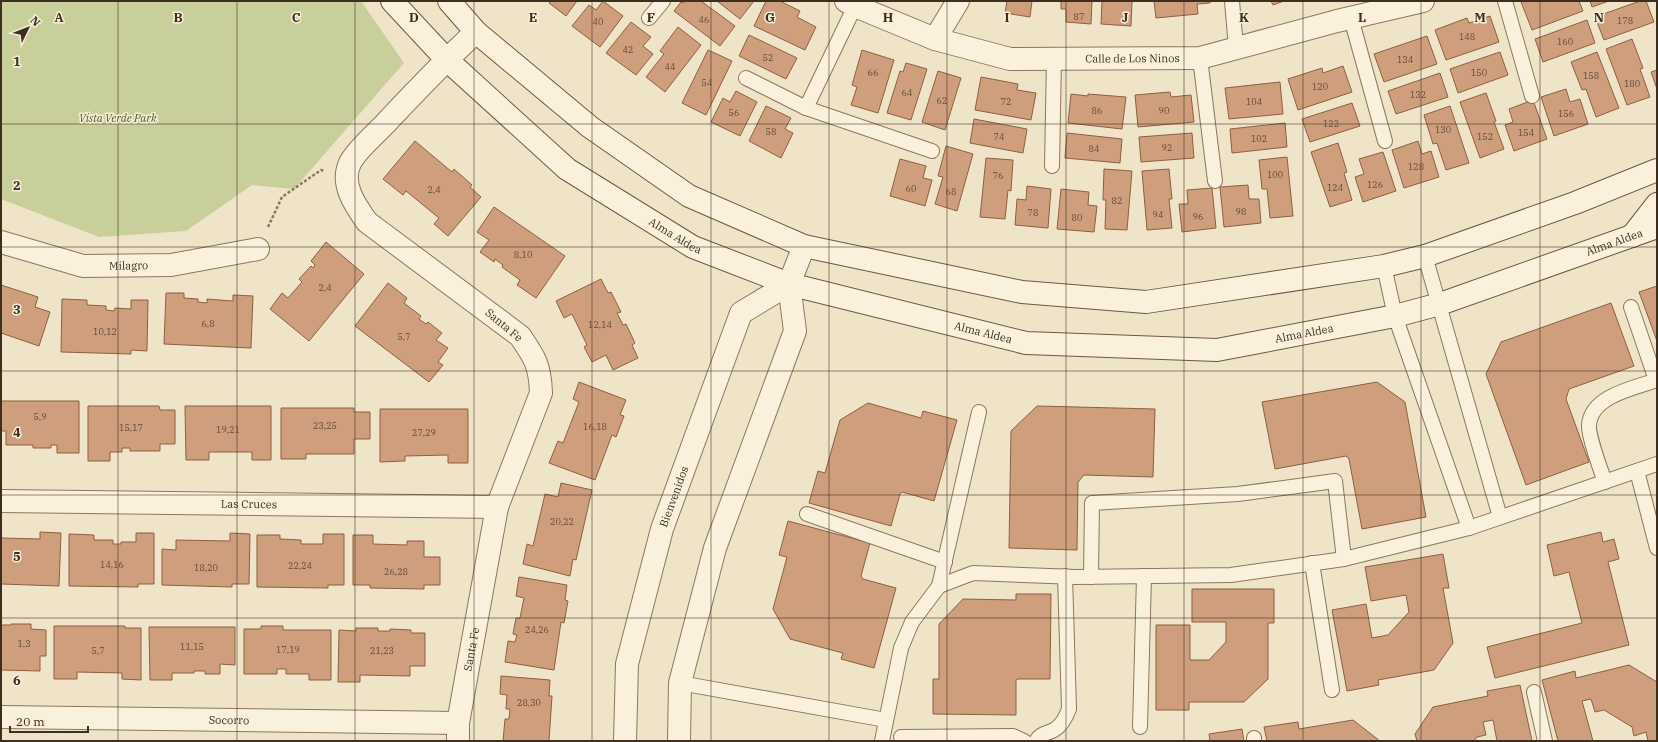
<svg xmlns="http://www.w3.org/2000/svg" width="1658" height="742" font-family="'IBM Plex Serif',serif">
	<style>
		.green { fill: #c9cf9b }
		.building { fill: #cf9f7d; stroke: #8d5f41 }
		.lines { fill: none; stroke-linecap: round; stroke-linejoin: round }
		.service-casing { stroke: #8d765c; stroke-width: 16 }
		.minor-casing { stroke: #8d765c; stroke-width: 24 }
		.tertiary-casing { stroke: #8d765c; stroke-width: 24 }
		.secondary-casing { stroke: #6f573f; stroke-width: 24 }
		.path { stroke: #8d765c; stroke-width: 2.5; stroke-dasharray: 3 2; stroke-linecap: butt }
		.service { stroke: #faf1dc; stroke-width: 14 }
		.minor { stroke: #faf1dc; stroke-width: 22 }
		.tertiary { stroke: #faf1dc; stroke-width: 22 }
		.secondary { stroke: #faf1dc; stroke-width: 22 }
		.grid { fill: none; stroke: #3d2e20; stroke-width: 1; stroke-opacity: 0.55 }
		.labels { text-anchor: middle; dominant-baseline: central; stroke-width: 3; stroke-linejoin: round; paint-order: stroke }
		.number-label { font-size: 9px; fill: #624a37 }
		.street-label { font-size: 11px; fill: #3d2e20; stroke: #f7eed8 }
		.park-label { font-size: 11px; font-style: italic; fill: #4d5a26; stroke: #f7eed8 }
		.grid-label { font-size: 13px; text-anchor: middle; font-weight: bold; fill: #3d2e20; stroke: #f7eed8; stroke-width: 3; stroke-linejoin: round; paint-order: stroke }
	</style>
	<rect width="100%" height="100%" fill="#f0e4c8"/>
	<path class="green" d="M1,1H361L404,63L294,189L252,185L186,231L99,237L1,199Z"/>
	<g class="building">
		<path d="M551,1H577L566,16L549,3Z"/>
		<path d="M603,1L623,16L600,47L572,26L589,5L596,10Z"/>
		<path d="M685,1H701L735,26L720,46L674,11L681,2L683,3Z"/>
		<path d="M717,1H754L740,19Z"/>
		<path d="M766,1H780L800,11L797,17L816,27L805,50L754,26Z"/>
		<path d="M1007,1H1032L1030,17L1005,13Z"/>
		<path d="M1061,1H1092L1091,24L1066,22V9H1061Z"/>
		<path d="M1102,1H1132L1131,26L1101,24Z"/>
		<path d="M1154,1H1210V3L1197,4L1198,14L1156,18Z"/>
		<path d="M1271,1H1284L1273,5Z"/>
		<path d="M1523,1H1579L1583,11L1532,30L1521,2Z"/>
		<path d="M1590,1H1609L1592,7Z"/>
		<path d="M1640,1H1646L1654,22L1604,40L1595,17Z"/>
		<path d="M1490,16L1499,42L1446,60L1435,30L1467,18L1469,23Z"/>
		<path d="M1587,20L1595,43L1543,62L1535,39Z"/>
		<path d="M631,22L651,37L643,46L653,54L636,75L606,53Z"/>
		<path d="M678,27L701,45L665,92L646,77L664,54L660,51Z"/>
		<path d="M749,35L797,58L786,79L739,56Z"/>
		<path d="M1427,36L1437,64L1384,82L1374,54Z"/>
		<path d="M1632,39L1643,68L1640,69L1650,97L1627,105L1606,49Z"/>
		<path d="M708,50L732,61L706,115L682,103Z"/>
		<path d="M862,50L894,60L878,113L851,105L857,87L852,85Z"/>
		<path d="M1500,52L1508,75L1458,93L1450,69Z"/>
		<path d="M1597,52L1619,108L1596,117L1586,89L1582,90L1571,62Z"/>
		<path d="M906,63L927,69L911,120L887,113L900,71L903,72Z"/>
		<path d="M1343,66L1352,92L1298,110L1288,79L1322,68L1323,73Z"/>
		<path d="M1657,70V89L1651,72Z"/>
		<path d="M938,71L961,78L945,130L922,122Z"/>
		<path d="M1440,73L1448,97L1396,114L1388,91Z"/>
		<path d="M981,77L1018,84L1017,90L1036,93L1031,120L975,110Z"/>
		<path d="M1280,82L1283,114L1229,119L1225,88Z"/>
		<path d="M1566,89L1570,102L1580,99L1588,124L1554,136L1541,97Z"/>
		<path d="M736,91L757,102L740,136L711,122L723,98L730,102Z"/>
		<path d="M1170,92L1171,97L1191,95L1194,122L1138,127L1135,95Z"/>
		<path d="M1486,93L1496,121L1494,122L1504,149L1480,158L1460,102Z"/>
		<path d="M1071,94L1088,96V94L1126,97L1122,129L1068,123Z"/>
		<path d="M1533,100L1547,139L1514,151L1505,125L1513,122L1509,109Z"/>
		<path d="M1352,103L1360,126L1310,142L1302,119Z"/>
		<path d="M766,106L791,118L785,129L793,133L781,158L749,141Z"/>
		<path d="M1450,106L1469,163L1446,170L1437,143L1433,144L1424,115Z"/>
		<path d="M974,119L1027,129L1023,153L970,143Z"/>
		<path d="M1285,123L1287,147L1232,153L1230,129Z"/>
		<path d="M1067,133L1122,139L1120,163L1065,158Z"/>
		<path d="M1192,133L1194,158L1141,162L1139,137Z"/>
		<path d="M415,141L452,172L454,169L472,185L470,187L481,197L448,236L434,224L439,218L406,191L403,195L383,179Z"/>
		<path d="M1418,141L1422,154L1431,151L1439,177L1404,188L1392,150Z"/>
		<path d="M1338,143L1347,172L1344,173L1352,200L1330,207L1311,152Z"/>
		<path d="M946,146L973,154L957,211L935,204L943,177L938,176Z"/>
		<path d="M1383,152L1396,191L1363,202L1355,177L1364,174L1359,159Z"/>
		<path d="M1287,157L1293,216L1270,218L1267,189H1262L1259,160Z"/>
		<path d="M986,158L1013,160L1011,191L1008,190L1005,219L980,217Z"/>
		<path d="M900,159L926,166L923,178L932,180L925,206L890,196Z"/>
		<path d="M1104,169L1132,171L1127,230L1105,229L1106,200H1103Z"/>
		<path d="M1169,169L1172,199H1169L1172,228L1147,230L1142,171Z"/>
		<path d="M1248,185L1249,199H1259L1261,223L1224,227L1220,187Z"/>
		<path d="M1027,186L1051,189L1048,228L1015,225L1017,199L1026,200Z"/>
		<path d="M1212,188L1216,228L1182,232L1179,204H1188L1187,190Z"/>
		<path d="M1061,189L1089,192L1088,205L1097,206L1094,232L1057,229Z"/>
		<path d="M494,207L565,256L536,298L517,285L520,280L502,267L503,265L495,259L494,262L480,252L489,240L477,232Z"/>
		<path d="M326,242L364,274L309,341L270,309L282,293L288,298L302,282L299,279L311,266L313,268L315,265L311,261Z"/>
		<path d="M601,279L608,293L611,292L621,312L617,313L623,325L626,324L635,343L632,345L638,358L613,370L606,355L592,362L584,347L587,345L572,314L564,318L556,301Z"/>
		<path d="M388,283L407,298L404,303L421,316L419,319L426,324L428,322L442,333L436,340L448,348L438,362L443,365L429,382L355,326Z"/>
		<path d="M1,285L38,297L35,307L50,312L39,346L1,333Z"/>
		<path d="M1657,286V341L1639,292Z"/>
		<path d="M166,293H184V298L198,299V302L207,303V299L233,301V295L253,296L251,348L164,344Z"/>
		<path d="M62,299L87,300V305L106,306V310L114,311L115,308L131,309V300H148L147,351L131,350V354L61,352Z"/>
		<path d="M1611,303L1634,366L1569,389L1566,399L1589,462L1526,485L1486,374L1501,342Z"/>
		<path d="M579,382L626,400L620,415L624,416L616,437L612,435L595,480L549,463L558,441L563,443L579,402L573,399Z"/>
		<path d="M1377,382L1405,402L1426,517L1362,529L1349,459L1346,456L1275,469L1262,402Z"/>
		<path d="M1,401H79V453H57V445H51V448H33V445H6V431H1Z"/>
		<path d="M868,403L921,418L923,411L957,420L934,501L902,492L900,494L891,526L809,503L818,471L825,473L840,420Z"/>
		<path d="M88,406H159L160,410H175V444H160V451H130V448H122V452H110V461H88Z"/>
		<path d="M185,406H271V460H252V452H209V460H186Z"/>
		<path d="M1037,406L1155,409L1153,477L1084,475L1078,482L1077,550L1009,548L1011,431Z"/>
		<path d="M281,408H354V412H370V439H354V454H306V459H281Z"/>
		<path d="M380,409H468V463H448V455L405,456V461L380,462Z"/>
		<path d="M561,483L592,490L576,560L573,559L570,576L523,564L527,544L533,546L545,494L558,497Z"/>
		<path d="M788,521L870,543L861,576L863,579L896,588L874,668L841,659L843,653L790,639L773,609L787,557L779,555Z"/>
		<path d="M40,532L61,533L59,586L1,584V538L40,539Z"/>
		<path d="M1601,532L1603,542L1614,539L1619,559L1608,562L1629,645L1495,678L1487,647L1582,623L1569,572L1554,576L1547,545Z"/>
		<path d="M136,533H154V584H138V587L69,586V534L94,535V540H113V544H121V542H136Z"/>
		<path d="M230,533L250,534L249,584H232V587L162,585V549L176,550V540L230,541Z"/>
		<path d="M323,534H344V585H328V588L257,587V535H280V539L301,540V544H323Z"/>
		<path d="M353,535H373V544L407,545V541H424V557H440V585H424V589L370,588V585H353Z"/>
		<path d="M1443,554L1449,588H1443L1453,643L1434,670L1378,680L1379,685L1347,691L1332,610L1366,604L1372,638L1388,635L1409,612L1406,595L1371,601L1365,567Z"/>
		<path d="M519,577L567,585L565,600L568,601L564,623L561,622L554,670L505,662L508,641L515,642L517,635L513,634L516,618H520L524,598L516,596Z"/>
		<path d="M1192,589H1274V623H1268V679L1244,702H1189V710H1156V625H1190V660H1209L1226,642V622H1192Z"/>
		<path d="M1016,594H1051L1050,679H1018L1016,680V715L933,714V679H939V624L963,599L1016,600Z"/>
		<path d="M11,624H31V629L46,630V656H40V671L1,670V625H11Z"/>
		<path d="M54,626H125V628H141V680L122,679V673L77,672V679H54Z"/>
		<path d="M261,626H283V630H331V680H309V674H286V669H277V674H244V629H261Z"/>
		<path d="M149,627H235V665L220,664V674H205V671H194V673H172V680H150Z"/>
		<path d="M356,628H378V631H390V629L411,630V633H425V666H410V676L360,675V682H338L339,630L356,631Z"/>
		<path d="M1629,665L1657,682V741H1648L1646,732L1634,736L1632,727L1604,710L1595,712L1591,699L1582,701L1593,741H1558L1542,680L1575,671L1576,678Z"/>
		<path d="M501,676L550,680L549,696H552L549,741H503L505,719H509L510,709H506L507,695L500,694Z"/>
		<path d="M1520,685L1532,741H1497L1493,720L1483,722L1486,735L1477,737L1474,741H1417L1415,734L1433,707L1488,696L1487,691Z"/>
		<path d="M1353,720L1380,741H1267L1264,727L1298,722L1299,729Z"/>
		<path d="M1242,729L1244,741H1208H1210L1209,734Z"/>
	</g>
	<g class="lines">
		<defs>
			<g id="service">
				<path d="M1232,1L1236,48"/>
				<path d="M1505,1L1532,96"/>
				<path d="M649,18L663,1"/>
				<path d="M1351,18L1385,141"/>
				<path d="M1200,58L1215,181"/>
				<path d="M746,78L806,108L932,151"/>
				<path d="M806,108L855,6"/>
				<path d="M1052,166L1054,58"/>
				<path d="M1425,256L1500,517"/>
				<path d="M1384,266L1395,316L1469,528"/>
				<path d="M1631,307L1656,380"/>
				<path d="M1637,471L1657,548"/>
				<path d="M1605,482C1601,471 1588,434 1589,425C1591,396 1634,388 1657,380"/>
				<path d="M807,514L945,562"/>
				<path d="M1312,563L1332,690"/>
				<path d="M1091,577L1092,503L1238,494L1335,481L1344,559"/>
				<path d="M939,586L973,573L1076,577L1231,575L1344,559L1469,528L1657,464"/>
				<path d="M680,683L886,720"/>
				<path d="M1534,692L1545,741"/>
				<path d="M1140,727L1144,576"/>
				<path d="M901,737L1013,736L1024,741"/>
				<path d="M1254,738V741"/>
				<path d="M882,741L901,648L912,622L939,586L979,412"/>
				<path d="M1036,741C1041,733 1046,734 1054,730C1061,726 1066,717 1069,709L1065,576"/>
			</g>
			<g id="minor">
				<path id="s1" d="M846,1L855,6L935,39L1010,59L1200,58L1337,21L1423,1"/>
				<path d="M935,39L958,1"/>
				<path id="s2" d="M1,242L83,266L171,265L258,249"/>
				<path id="s3" d="M1,501L497,507"/>
				<path id="s4" d="M1,717L458,723"/>
				<path id="s5" d="M458,741V723L497,507L541,393C540,365 535,358 520,336L367,222C355,205 340,184 350,163C355,152 374,135 383,126C413,94 443,62 476,32"/>
			</g>
			<g id="tertiary">
				<path id="s6" d="M625,741L627,664L662,529L741,313L789,284"/>
				<path d="M679,741L680,683L715,548L795,331L789,284L804,246"/>
			</g>
			<g id="secondary">
				<path id="s7" d="M392,1L446,59L567,169L693,247L789,284L1026,343L1217,350L1395,316L1440,304L1657,227"/>
				<path d="M449,1L476,32L590,127L689,196L804,246L1022,292L1146,302L1384,266L1425,256L1575,203L1657,170"/>
				<path d="M1632,236L1657,204"/>
			</g>
		</defs>
		<use href="#service" class="service-casing"/>
		<use href="#minor" class="minor-casing"/>
		<use href="#tertiary" class="tertiary-casing"/>
		<use href="#secondary" class="secondary-casing"/>
		<path class="path" d="M268,227L282,197L321,170L324,171"/>
		<use href="#service" class="service"/>
		<use href="#minor" class="minor"/>
		<use href="#tertiary" class="tertiary"/>
		<use href="#secondary" class="secondary"/>
	</g>
	<path class="grid" d="M118,1V741M237,1V741M355,1V741M474,1V741M592,1V741M711,1V741M829,1V741M947,1V741M1066,1V741M1184,1V741M1303,1V741M1421,1V741M1540,1V741M1,124H1657M1,247H1657M1,371H1657M1,495H1657M1,618H1657"/>
	<g class="labels">
		<g class="number-label">
			<text x="1079" y="16">87</text>
			<text x="704" y="19">46</text>
			<text x="1625" y="20">178</text>
			<text x="598" y="21">40</text>
			<text x="1467" y="36">148</text>
			<text x="1565" y="41">160</text>
			<text x="628" y="49">42</text>
			<text x="768" y="57">52</text>
			<text x="1405" y="59">134</text>
			<text x="670" y="66">44</text>
			<text x="873" y="72">66</text>
			<text x="1479" y="72">150</text>
			<text x="1591" y="75">158</text>
			<text x="707" y="82">54</text>
			<text x="1632" y="83">180</text>
			<text x="1320" y="86">120</text>
			<text x="907" y="92">64</text>
			<text x="1418" y="94">132</text>
			<text x="942" y="100">62</text>
			<text x="1006" y="101">72</text>
			<text x="1254" y="101">104</text>
			<text x="1097" y="110">86</text>
			<text x="1164" y="110">90</text>
			<text x="734" y="112">56</text>
			<text x="1566" y="113">156</text>
			<text x="1331" y="123">122</text>
			<text x="1443" y="129">130</text>
			<text x="771" y="131">58</text>
			<text x="1526" y="132">154</text>
			<text x="999" y="136">74</text>
			<text x="1485" y="136">152</text>
			<text x="1259" y="138">102</text>
			<text x="1167" y="147">92</text>
			<text x="1094" y="148">84</text>
			<text x="1416" y="166">128</text>
			<text x="1275" y="174">100</text>
			<text x="998" y="175">76</text>
			<text x="1375" y="184">126</text>
			<text x="1335" y="187">124</text>
			<text x="911" y="188">60</text>
			<text x="434" y="189">2,4</text>
			<text x="951" y="191">68</text>
			<text x="1117" y="200">82</text>
			<text x="1241" y="211">98</text>
			<text x="1033" y="212">78</text>
			<text x="1158" y="214">94</text>
			<text x="1198" y="216">96</text>
			<text x="1077" y="217">80</text>
			<text x="523" y="254">8,10</text>
			<text x="325" y="287">2,4</text>
			<text x="208" y="323">6,8</text>
			<text x="600" y="324">12,14</text>
			<text x="105" y="331">10,12</text>
			<text x="404" y="336">5,7</text>
			<text x="40" y="416">5,9</text>
			<text x="325" y="425">23,25</text>
			<text x="595" y="426">16,18</text>
			<text x="131" y="427">15,17</text>
			<text x="228" y="429">19,21</text>
			<text x="424" y="432">27,29</text>
			<text x="562" y="521">20,22</text>
			<text x="112" y="564">14,16</text>
			<text x="300" y="565">22,24</text>
			<text x="206" y="567">18,20</text>
			<text x="396" y="571">26,28</text>
			<text x="537" y="629">24,26</text>
			<text x="24" y="643">1,3</text>
			<text x="192" y="646">11,15</text>
			<text x="288" y="649">17,19</text>
			<text x="98" y="650">5,7</text>
			<text x="382" y="650">21,23</text>
			<text x="529" y="702">28,30</text>
		</g>
		<g class="street-label">
			<text stroke="none"><textPath href="#s1" startOffset="297">Calle de Los Ninos</textPath></text>
			<text stroke="none"><textPath href="#s7" startOffset="370">Alma Aldea</textPath></text>
			<text stroke="none"><textPath href="#s7" startOffset="1342">Alma Aldea</textPath></text>
			<text stroke="none"><textPath href="#s2" startOffset="131">Milagro</textPath></text>
			<text transform="translate(504 325) rotate(40)">Santa Fe</text>
			<text stroke="none"><textPath href="#s7" startOffset="694">Alma Aldea</textPath></text>
			<text stroke="none"><textPath href="#s7" startOffset="1018">Alma Aldea</textPath></text>
			<text stroke="none"><textPath href="#s6" startOffset="251">Bienvenidos</textPath></text>
			<text stroke="none"><textPath href="#s3" startOffset="248">Las Cruces</textPath></text>
			<text stroke="none"><textPath href="#s5" startOffset="93">Santa Fe</textPath></text>
			<text stroke="none"><textPath href="#s4" startOffset="228">Socorro</textPath></text>
		</g>
		<g class="park-label">
			<text x="118" y="118">Vista Verde Park</text>
		</g>
	</g>
	<g class="grid-label">
		<text x="59" y="22">A</text>
		<text x="178" y="22">B</text>
		<text x="296" y="22">C</text>
		<text x="414" y="22">D</text>
		<text x="533" y="22">E</text>
		<text x="651" y="22">F</text>
		<text x="770" y="22">G</text>
		<text x="888" y="22">H</text>
		<text x="1007" y="22">I</text>
		<text x="1125" y="22">J</text>
		<text x="1244" y="22">K</text>
		<text x="1362" y="22">L</text>
		<text x="1480" y="22">M</text>
		<text x="1599" y="22">N</text>
		<text x="17" y="66">1</text>
		<text x="17" y="190">2</text>
		<text x="17" y="314">3</text>
		<text x="17" y="437">4</text>
		<text x="17" y="561">5</text>
		<text x="17" y="685">6</text>
	</g>
	<rect width="1658" height="742" fill="none" stroke="#3d2e20" stroke-width="4"/>
	<g transform="translate(28 28) rotate(47)" stroke="#f7eed8" stroke-width="3" paint-order="stroke">
	<path d="M0-3L7 15L0 10L-7 15Z" fill="#3d2e20"/>
	<text y="-6" font-size="11" font-weight="bold" text-anchor="middle" fill="#3d2e20">N</text>
	</g>
	<path d="M10 726v6h78v-6" fill="none" stroke="#3d2e20" stroke-width="2"/>
	<text x="16" y="726" font-size="12" fill="#3d2e20" stroke="#f7eed8" stroke-width="3" paint-order="stroke">20 m</text>
</svg>
